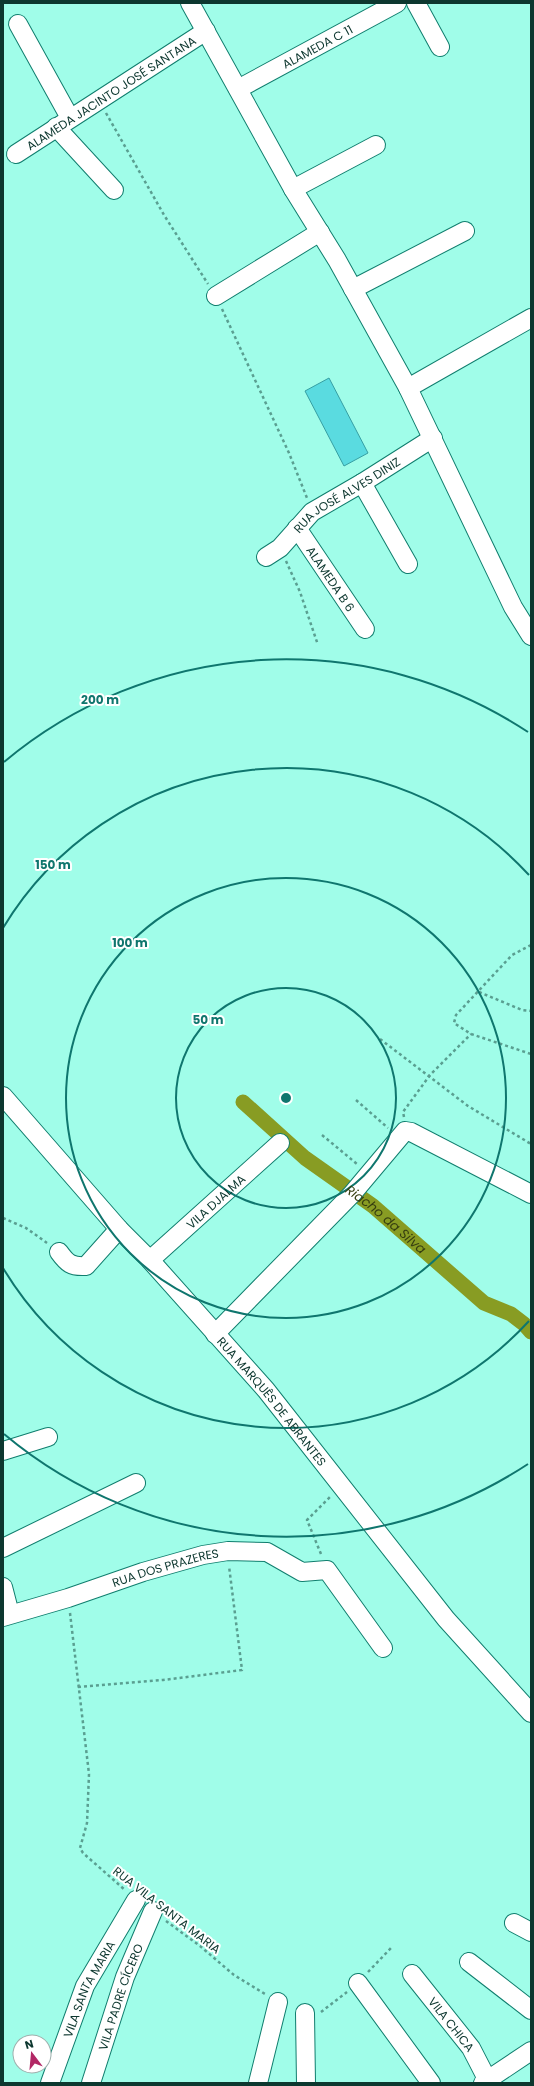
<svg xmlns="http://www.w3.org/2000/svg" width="534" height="2086" font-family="Poppins,sans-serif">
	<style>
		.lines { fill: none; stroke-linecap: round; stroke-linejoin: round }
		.canal { stroke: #889c23; stroke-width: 15 }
		.building { fill: #5adbe0; stroke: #369fa3 }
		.minor-casing { stroke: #107e6e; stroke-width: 20 }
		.path { stroke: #5a9f91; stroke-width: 2.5; stroke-dasharray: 3 3; stroke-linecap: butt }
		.minor { stroke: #fff; stroke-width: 18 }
		.ring { fill: none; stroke: #0f766e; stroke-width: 2 }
		.labels { text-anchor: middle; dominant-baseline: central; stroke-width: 4; stroke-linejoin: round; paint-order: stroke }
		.street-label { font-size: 12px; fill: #0d372f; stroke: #fff }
		.water-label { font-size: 13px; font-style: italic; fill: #363e10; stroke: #fff }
		.centre { fill: #0f766e; stroke: #fff; stroke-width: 2 }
		.ring-label { font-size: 12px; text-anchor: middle; font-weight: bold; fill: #0f766e; stroke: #fff; stroke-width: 4; stroke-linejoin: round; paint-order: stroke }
	</style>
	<rect width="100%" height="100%" fill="#a0fde9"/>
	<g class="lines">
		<path class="canal" id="s1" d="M243,1102L305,1158L373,1206L484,1303L511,1314L524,1324L531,1332"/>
	</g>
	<path class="building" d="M329,378L368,453L344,466L305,391Z"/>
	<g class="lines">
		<defs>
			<g id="minor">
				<path d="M190,3L293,189L337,260L408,388L513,607L531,636"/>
				<path d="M416,3L440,47"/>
				<path d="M18,24L70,118"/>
				<path id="s2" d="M238,89L397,3"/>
				<path d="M56,127L114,190"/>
				<path id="s3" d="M16,154L206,31"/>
				<path d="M293,189L376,145"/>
				<path d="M353,289L465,231"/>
				<path d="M216,296L320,232"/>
				<path d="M408,388L531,318"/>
				<path d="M362,483L408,564"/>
				<path id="s4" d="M297,528L365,629"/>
				<path id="s5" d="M266,557L280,548L312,512L362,483L433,438"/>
				<path id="s6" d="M3,1096L119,1229L150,1260L266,1390L446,1619L531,1713"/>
				<path d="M59,1252C67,1263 71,1267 86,1266L119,1229"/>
				<path id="s7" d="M150,1260L280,1143"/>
				<path d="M215,1334L352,1194L405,1131L411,1132L531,1194"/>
				<path d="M3,1451L48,1437"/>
				<path d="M3,1548L136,1483"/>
				<path d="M3,1587L10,1614"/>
				<path id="s8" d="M3,1617L68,1598L143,1572L203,1555L228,1551L267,1552L302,1572L327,1570L383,1648"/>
				<path d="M514,1923L531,1932"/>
				<path d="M469,1962L531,2010"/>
				<path id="s9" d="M412,1974L471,2048L487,2079"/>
				<path d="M358,1983L431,2083"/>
				<path d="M305,2013L306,2083"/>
				<path id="s10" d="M50,2083L85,1986L136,1900"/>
				<path id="s11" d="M91,2083L125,1977L153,1911"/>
				<path d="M258,2083L278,2002"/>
				<path d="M483,2083L531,2051"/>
			</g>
		</defs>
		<use href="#minor" class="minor-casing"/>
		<g class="path">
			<path d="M106,113L164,215L208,284"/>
			<path d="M222,309L289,453L307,498"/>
			<path d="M286,561L300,592L318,645"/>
			<path d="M531,945L512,955L456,1015L454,1023L471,1034L531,1054"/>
			<path d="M479,992L522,1010L531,1011"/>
			<path d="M380,1039L468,1106L531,1144"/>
			<path d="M356,1100L388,1128"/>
			<path d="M404,1117L403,1112L430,1075L471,1034"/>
			<path d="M322,1135L357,1164"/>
			<path d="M3,1218L26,1228L47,1243"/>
			<path d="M321,1554L307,1520L331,1496"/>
			<path d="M70,1613L89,1774L87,1823L80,1848L83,1853L125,1890"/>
			<path d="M78,1687L163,1680L242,1670L229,1566"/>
			<path d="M166,1921L200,1946L234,1975L265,1994"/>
			<path d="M368,1972L391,1948"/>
			<path d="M321,2012L347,1992"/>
		</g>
		<use href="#minor" class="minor"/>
	</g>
	<g class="ring">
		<circle cx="286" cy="1098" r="110"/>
		<circle cx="286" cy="1098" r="220"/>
		<path d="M529 1321A330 330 0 0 1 3 1268M3 928A330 330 0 0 1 529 875"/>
		<path d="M528 1464A439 439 0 0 1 4 1434M4 762A439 439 0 0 1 528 732"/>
	</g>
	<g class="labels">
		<g class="street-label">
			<text stroke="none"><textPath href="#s2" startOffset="90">ALAMEDA C 11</textPath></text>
			<text stroke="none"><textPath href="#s3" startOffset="113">ALAMEDA JACINTO JOSÉ SANTANA</textPath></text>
			<text stroke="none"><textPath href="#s5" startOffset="103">RUA JOSÉ ALVES DINIZ</textPath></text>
			<text stroke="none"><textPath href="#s4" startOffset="61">ALAMEDA B 6</textPath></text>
			<text stroke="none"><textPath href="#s7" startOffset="88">VILA DJALMA</textPath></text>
			<text stroke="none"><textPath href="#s6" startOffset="407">RUA MARQUÊS DE ABRANTES</textPath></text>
			<text stroke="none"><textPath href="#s8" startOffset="170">RUA DOS PRAZERES</textPath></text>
			<text transform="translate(167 1910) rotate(38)">RUA VILA SANTA MARIA</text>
			<text stroke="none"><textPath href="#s10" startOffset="102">VILA SANTA MARIA</textPath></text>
			<text stroke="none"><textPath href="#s11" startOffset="91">VILA PADRE CÍCERO</textPath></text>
			<text stroke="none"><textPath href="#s9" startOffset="64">VILA CHICA</textPath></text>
		</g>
		<g class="water-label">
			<text stroke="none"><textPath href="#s1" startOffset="185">Riacho da Silva</textPath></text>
		</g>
	</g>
	<circle cx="286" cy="1098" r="6" class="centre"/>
	<g class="ring-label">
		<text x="100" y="704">200 m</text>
		<text x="53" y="869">150 m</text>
		<text x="130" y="947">100 m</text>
		<text x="208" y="1024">50 m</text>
	</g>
	<rect width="534" height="2086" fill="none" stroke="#0d372f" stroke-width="8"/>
	<g transform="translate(32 2054) rotate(344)"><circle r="19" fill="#ffffff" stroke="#9eafac"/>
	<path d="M0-3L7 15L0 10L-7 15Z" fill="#b22765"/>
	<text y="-6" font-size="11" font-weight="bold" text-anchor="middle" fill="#0d372f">N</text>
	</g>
</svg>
